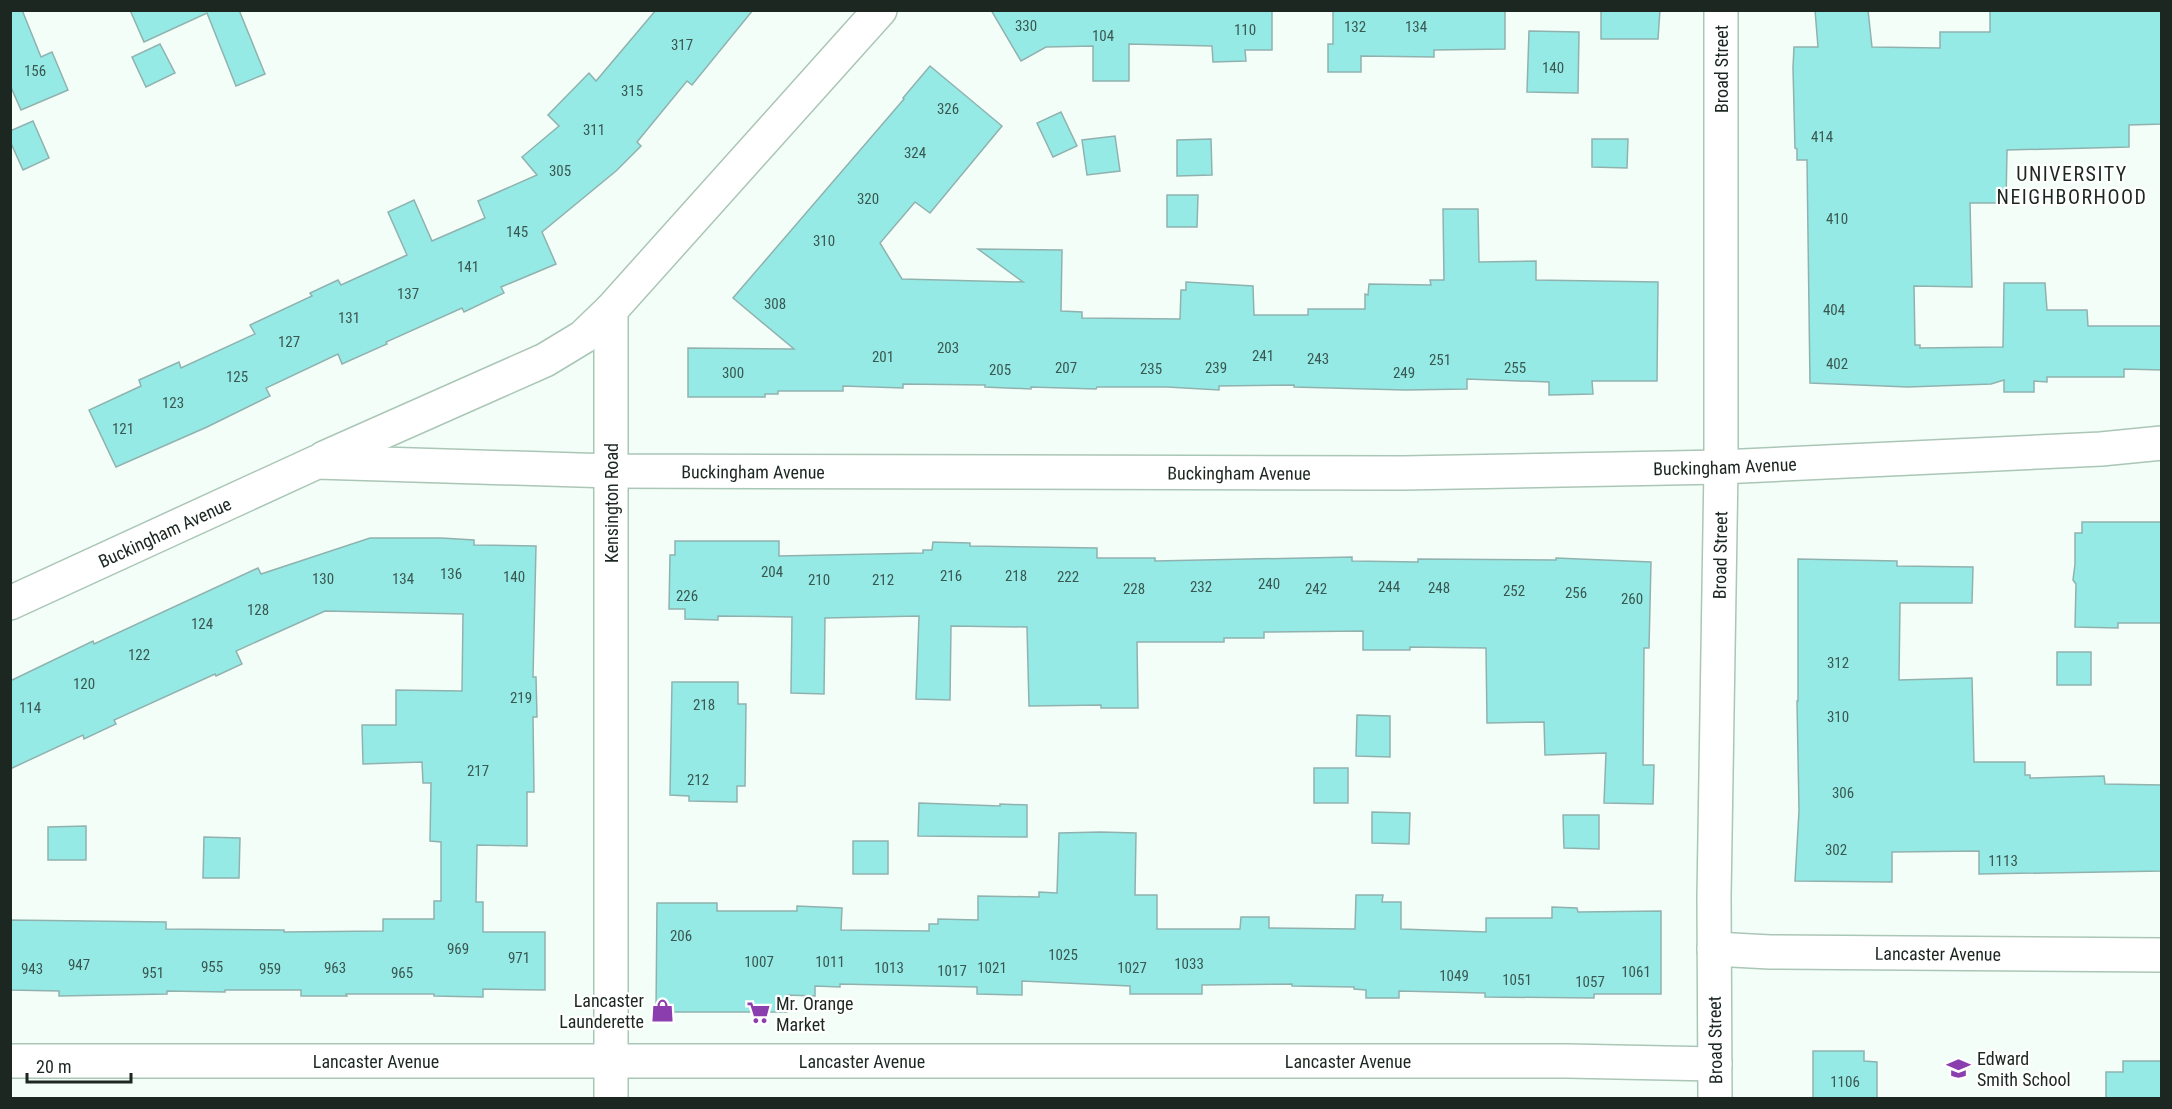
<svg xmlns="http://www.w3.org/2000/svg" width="2172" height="1109" font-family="'Roboto Condensed',sans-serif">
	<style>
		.building { fill: #96eae5; stroke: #90b2af; stroke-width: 1.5 }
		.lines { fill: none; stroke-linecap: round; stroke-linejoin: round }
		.minor-casing { stroke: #aac6b6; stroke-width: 36 }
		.minor { stroke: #fff; stroke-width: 33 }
		.labels { text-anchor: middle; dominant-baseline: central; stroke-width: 4.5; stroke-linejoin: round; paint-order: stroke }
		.number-label { font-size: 15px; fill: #3a5852 }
		.street-label { font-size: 18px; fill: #1c2721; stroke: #fff }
		.poi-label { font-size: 18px; fill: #1c2721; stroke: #fff; text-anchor: start }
		.neighbourhood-label { font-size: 20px; letter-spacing: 1.5px; fill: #1c2721; stroke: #fff }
	</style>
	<rect width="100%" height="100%" fill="#f3fef8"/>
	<g class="building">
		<path d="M10,10H22L41,57L52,52L68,90L21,110L10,85Z"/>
		<path d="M130,10H239L265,74L236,86L207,13L144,42Z"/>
		<path d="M656,10H753L692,85L687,81L637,142L641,146L616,171L542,232L556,264L501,287L504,293L464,312L462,308L386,342L387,344L342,364L338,354L266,388L270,396L207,427L116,467L89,410L141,386L139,380L179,362L181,368L255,334L250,325L312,296L310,293L338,280L341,285L407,255L388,212L414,200L432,241L485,218L478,201L537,175L522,157L559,126L548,115L589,73L596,81Z"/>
		<path d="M991,10H1272V50H1245L1246,61L1213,62L1212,46L1129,44V81H1093V46L1046,47L1021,61Z"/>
		<path d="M1333,10H1505V49L1434,50V57L1361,56V72H1328V44H1333Z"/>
		<path d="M1601,10H1660L1658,39H1601Z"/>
		<path d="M1815,10H1868L1872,47L1940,48V32H1990V10H2162V124L2129,125V147L2007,150L2006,203H1970L1972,287L1914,286L1915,345H1920V348L2003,347L2004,283H2045L2047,310H2087L2088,326H2162V370L2124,369V377H2047V382L2034,381V392H2004V380L1991,384L1908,387L1810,383L1807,160H1797V149L1795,148L1793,68L1794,47H1818Z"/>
		<path d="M1529,31L1579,32L1578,93L1527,92Z"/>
		<path d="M160,44L175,73L146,87L132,57Z"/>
		<path d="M930,66L1002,126L930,213L915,202L880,243L902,279L1023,282L978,249L1062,250L1061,311L1082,312V318L1180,319L1181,290H1186V282L1253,286L1254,315H1308V309H1365V294L1368,295L1369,284L1431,285L1430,280H1444L1443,209H1478L1479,262L1536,261V280L1658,282L1657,381H1592L1593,394L1549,395V382L1467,379V389L1405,390L1294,387V385L1219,386V390L1167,387H1097L1096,389L1031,387V389L985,387V385L903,384V388L843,386V391H778V394H765V397H688V348L794,349L733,298L904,99L903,98Z"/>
		<path d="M1061,112L1077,146L1053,157L1037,123Z"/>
		<path d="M33,121L49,158L23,170L10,141V131Z"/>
		<path d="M1115,136L1120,171L1087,175L1082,140Z"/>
		<path d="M1211,139L1212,175L1177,176V140Z"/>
		<path d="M1592,139H1628L1627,168L1592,167Z"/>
		<path d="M1167,195H1198L1197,227H1167Z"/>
		<path d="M2082,522H2162V623H2118V628L2075,627L2076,584L2073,580L2075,564V533H2082Z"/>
		<path d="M370,538H441L474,540V545L536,546L533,677H536L537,717H533L534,792H527V846L477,845L476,902H483V932H545V990L483,989V997L434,996V994H346L347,996H301V990H225V992L167,991V994L59,996V991L10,990V920L166,922V929L284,930V932L383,931V919H434V901H441V842L430,841L431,783H423L422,762L363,764L362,725H396V690L462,691L463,614L325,611L236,651L242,664L216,676L215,674L114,720L116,724L84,739L83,735L10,769V681L93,641L94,644L258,568L261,574Z"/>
		<path d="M675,541H779V556L923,553V550H932L933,542L970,543V546L1097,548V558H1155V561L1352,557V561L1418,562V559L1556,560V558L1651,562L1649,648H1644L1643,765H1654L1653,804L1604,803L1606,753L1545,755L1544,722L1487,723L1486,648L1410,647V650H1363V631L1264,632V638H1224V642H1137L1138,708H1101V705L1029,706L1027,627L951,626L950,700L916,699L919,616L825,618L824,694L791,693L792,617L718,616V620L685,619V609H669L670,555H675Z"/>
		<path d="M1798,559L1897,561V566L1973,567L1972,603H1900L1899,680L1972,678L1974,762H2025V775H2030V778L2104,776L2105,784L2162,785V871L1979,874V851L1892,852V882L1795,881L1799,811L1797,701H1798Z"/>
		<rect x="2057" y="652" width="34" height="33"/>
		<path d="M672,682H738V704H746L745,786H737V802L689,801V796L670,795Z"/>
		<path d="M1357,715L1390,716V757L1356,756Z"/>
		<rect x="1314" y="768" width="34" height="35"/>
		<path d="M919,803L1000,806V804L1027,805V837L918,836Z"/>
		<path d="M1372,812L1410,813L1409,844L1372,843Z"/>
		<path d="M1563,815H1599V849L1564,848Z"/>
		<path d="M86,826V860H48V827Z"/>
		<path d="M1101,832L1136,833L1135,895H1157V929H1240L1241,917H1269V928L1355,929L1356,895H1383L1382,902H1401V929L1486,932V918H1552V907L1577,908L1578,912L1661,911V994H1594V998L1485,997V993L1399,991V998H1366V990L1354,989V987L1292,986V984L1202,985V994H1130V986L1022,981V995L977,994V987L840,984V987L815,986V996L787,995V1012H656L657,903H717V911H797V906L842,908L841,930L929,931V924H938V919L978,920V896L1039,897V892L1057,893L1059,833Z"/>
		<path d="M204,837L240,838L239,878H203Z"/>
		<rect x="853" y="841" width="35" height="33"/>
		<path d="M1813,1051H1864V1061L1877,1062V1098H1813Z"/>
		<path d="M2123,1061H2162V1098H2106V1072H2123Z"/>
	</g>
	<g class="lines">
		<defs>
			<g id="minor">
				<path d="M324,458L545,360L583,337L611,310"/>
				<path id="s1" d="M10,603L317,462L611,471L1403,473L1721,467L2101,449L2162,443"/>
				<path id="s2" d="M1714,949L1770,952L2162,955"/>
				<path id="s3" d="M10,1061H1567L1715,1064"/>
				<path d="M611,1098V310L880,10"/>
				<path id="s4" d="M1715,1098L1714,897L1721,467V10"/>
			</g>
		</defs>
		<use href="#minor" class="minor-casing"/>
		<use href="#minor" class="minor"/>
	</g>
	<defs>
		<symbol id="shop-bare" viewBox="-9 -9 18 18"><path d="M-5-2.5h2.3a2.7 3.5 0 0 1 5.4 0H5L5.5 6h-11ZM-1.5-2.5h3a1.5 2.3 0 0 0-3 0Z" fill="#8b3eae" stroke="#fff" stroke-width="2.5" paint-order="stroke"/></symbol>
		<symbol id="supermarket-bare" viewBox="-9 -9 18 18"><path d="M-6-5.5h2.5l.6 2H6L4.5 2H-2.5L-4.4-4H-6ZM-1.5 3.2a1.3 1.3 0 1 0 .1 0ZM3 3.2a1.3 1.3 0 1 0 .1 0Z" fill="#8b3eae" stroke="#fff" stroke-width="2.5" paint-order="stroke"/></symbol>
		<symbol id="school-bare" viewBox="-9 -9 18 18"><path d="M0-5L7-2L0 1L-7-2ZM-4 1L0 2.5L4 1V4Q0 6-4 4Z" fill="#8b3eae" stroke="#fff" stroke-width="2.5" paint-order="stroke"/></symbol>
	</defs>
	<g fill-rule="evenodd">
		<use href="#shop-bare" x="646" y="994" width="33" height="33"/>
		<use href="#supermarket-bare" x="742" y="996" width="33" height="33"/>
		<use href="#school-bare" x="1942" y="1052" width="33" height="33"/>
	</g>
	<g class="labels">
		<g class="number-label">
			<text x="1026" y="26">330</text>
			<text x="1355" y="27">132</text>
			<text x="1416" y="27">134</text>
			<text x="1245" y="30">110</text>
			<text x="1103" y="36">104</text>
			<text x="682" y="45">317</text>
			<text x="1553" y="68">140</text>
			<text x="35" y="71">156</text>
			<text x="632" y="91">315</text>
			<text x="948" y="109">326</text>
			<text x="594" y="130">311</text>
			<text x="1822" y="137">414</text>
			<text x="915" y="153">324</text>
			<text x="560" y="171">305</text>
			<text x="868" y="199">320</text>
			<text x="1837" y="219">410</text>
			<text x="517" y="232">145</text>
			<text x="824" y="241">310</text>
			<text x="468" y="267">141</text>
			<text x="408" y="294">137</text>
			<text x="775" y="304">308</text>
			<text x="1834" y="310">404</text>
			<text x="349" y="318">131</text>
			<text x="289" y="342">127</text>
			<text x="948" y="348">203</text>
			<text x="1263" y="356">241</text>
			<text x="883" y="357">201</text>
			<text x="1318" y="359">243</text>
			<text x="1440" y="360">251</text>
			<text x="1837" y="364">402</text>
			<text x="1066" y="368">207</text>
			<text x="1216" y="368">239</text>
			<text x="1515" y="368">255</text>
			<text x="1151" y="369">235</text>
			<text x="1000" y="370">205</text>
			<text x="733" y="373">300</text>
			<text x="1404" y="373">249</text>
			<text x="237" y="377">125</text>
			<text x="173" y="403">123</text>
			<text x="123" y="429">121</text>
			<text x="772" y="572">204</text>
			<text x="451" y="574">136</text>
			<text x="951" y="576">216</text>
			<text x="1016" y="576">218</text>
			<text x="514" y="577">140</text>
			<text x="1068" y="577">222</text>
			<text x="323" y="579">130</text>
			<text x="403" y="579">134</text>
			<text x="819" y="580">210</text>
			<text x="883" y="580">212</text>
			<text x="1269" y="584">240</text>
			<text x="1201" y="587">232</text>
			<text x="1389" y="587">244</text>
			<text x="1439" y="588">248</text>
			<text x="1134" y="589">228</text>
			<text x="1316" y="589">242</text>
			<text x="1514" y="591">252</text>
			<text x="1576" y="593">256</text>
			<text x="687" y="596">226</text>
			<text x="1632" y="599">260</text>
			<text x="258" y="610">128</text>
			<text x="202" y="624">124</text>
			<text x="139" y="655">122</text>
			<text x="1838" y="663">312</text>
			<text x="84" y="684">120</text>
			<text x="521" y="698">219</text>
			<text x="704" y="705">218</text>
			<text x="30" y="708">114</text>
			<text x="1838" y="717">310</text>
			<text x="478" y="771">217</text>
			<text x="698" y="780">212</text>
			<text x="1843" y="793">306</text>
			<text x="1836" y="850">302</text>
			<text x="2003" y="861">1113</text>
			<text x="681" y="936">206</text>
			<text x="458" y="949">969</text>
			<text x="1063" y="955">1025</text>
			<text x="519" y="958">971</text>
			<text x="759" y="962">1007</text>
			<text x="830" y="962">1011</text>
			<text x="1189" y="964">1033</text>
			<text x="79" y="965">947</text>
			<text x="212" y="967">955</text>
			<text x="335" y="968">963</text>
			<text x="889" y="968">1013</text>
			<text x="992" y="968">1021</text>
			<text x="1132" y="968">1027</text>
			<text x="32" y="969">943</text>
			<text x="270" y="969">959</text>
			<text x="952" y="971">1017</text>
			<text x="1636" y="972">1061</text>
			<text x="153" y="973">951</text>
			<text x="402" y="973">965</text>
			<text x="1454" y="976">1049</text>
			<text x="1517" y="980">1051</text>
			<text x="1590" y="982">1057</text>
			<text x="1845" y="1082">1106</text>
		</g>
		<g class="street-label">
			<text transform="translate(1721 69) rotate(-90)">Broad Street</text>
			<text stroke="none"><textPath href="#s1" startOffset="1746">Buckingham Avenue</textPath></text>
			<text stroke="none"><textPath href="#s1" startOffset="774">Buckingham Avenue</textPath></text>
			<text stroke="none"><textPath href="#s1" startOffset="1260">Buckingham Avenue</textPath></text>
			<text transform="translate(611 503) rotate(-90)">Kensington Road</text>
			<text stroke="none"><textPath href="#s1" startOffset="170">Buckingham Avenue</textPath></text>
			<text stroke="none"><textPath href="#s4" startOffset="543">Broad Street</textPath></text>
			<text stroke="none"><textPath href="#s2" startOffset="224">Lancaster Avenue</textPath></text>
			<text transform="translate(1715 1040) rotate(-91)">Broad Street</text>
			<text stroke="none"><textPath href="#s3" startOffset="366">Lancaster Avenue</textPath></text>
			<text stroke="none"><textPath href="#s3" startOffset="1338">Lancaster Avenue</textPath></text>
			<text stroke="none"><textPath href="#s3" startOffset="852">Lancaster Avenue</textPath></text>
		</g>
		<g class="poi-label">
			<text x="644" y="1000" text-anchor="end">Lancaster<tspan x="644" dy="21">Launderette</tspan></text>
			<text x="776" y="1003">Mr. Orange<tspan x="776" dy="21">Market</tspan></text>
			<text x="1977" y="1058">Edward<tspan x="1977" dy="21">Smith School</tspan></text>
		</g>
		<g class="neighbourhood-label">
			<text x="2072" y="174">UNIVERSITY<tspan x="2072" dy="23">NEIGHBORHOOD</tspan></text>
		</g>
	</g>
	<rect width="2172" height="1109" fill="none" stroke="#1c2721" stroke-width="24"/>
	<path d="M27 1073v9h104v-9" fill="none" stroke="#1c2721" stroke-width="3"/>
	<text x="36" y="1073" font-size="18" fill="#1c2721" stroke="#ffffff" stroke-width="4.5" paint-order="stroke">20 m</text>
</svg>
